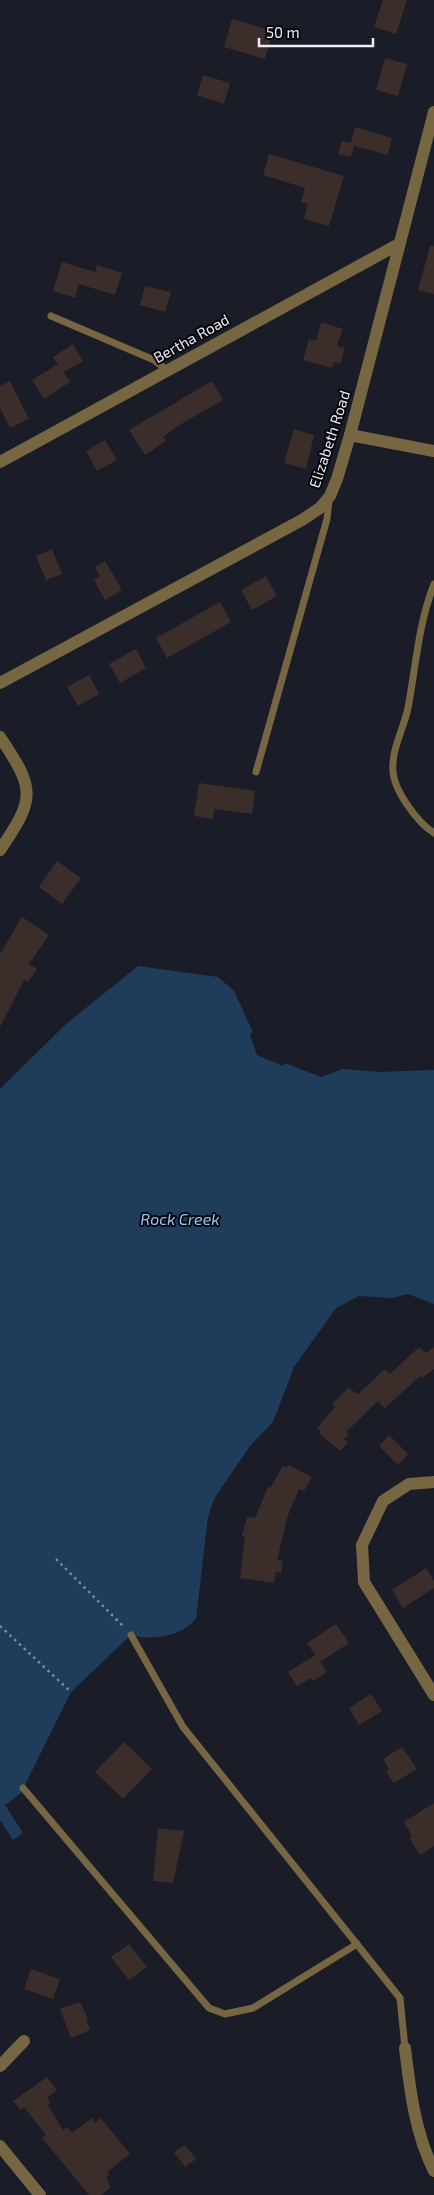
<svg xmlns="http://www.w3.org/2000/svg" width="434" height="2195" font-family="'Exo 2',sans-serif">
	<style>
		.water { fill: #1f3d5b }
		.building { fill: #3b2d2a }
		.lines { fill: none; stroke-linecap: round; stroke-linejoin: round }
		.path { stroke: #868891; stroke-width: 2.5; stroke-dasharray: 2.5 4; stroke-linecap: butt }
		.service { stroke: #776642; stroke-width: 7 }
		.minor { stroke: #776642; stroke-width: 12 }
		.labels { text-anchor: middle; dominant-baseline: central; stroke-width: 4; stroke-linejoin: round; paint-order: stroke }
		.street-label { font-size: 15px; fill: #ecedf5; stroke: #06070b }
		.water-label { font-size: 16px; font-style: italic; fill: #91c5fa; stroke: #06070b }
	</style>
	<rect width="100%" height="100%" fill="#1a1c27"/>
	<path class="water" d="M138,966L218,977L234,991L253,1032L250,1035L257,1055L283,1066L285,1063L321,1077L343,1069L378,1072L434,1070V1304L408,1294L392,1298L359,1296L336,1308L294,1367L273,1422L250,1446L214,1499L208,1517L196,1619C180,1637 153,1641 131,1635L71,1692L21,1793L5,1805L23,1833L13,1840L0,1820V1089L66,1024Z"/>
	<g class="building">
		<path d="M383,0H407L396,34L374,27Z"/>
		<path d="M232,19L273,31L265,59L224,47Z"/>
		<path d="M385,58L407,64L398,96L376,90Z"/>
		<path d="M203,75L230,83L224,104L197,95Z"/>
		<path d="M355,127L392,138L388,155L354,146L351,157L338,154L342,141L351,143Z"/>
		<path d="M269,154L344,176L329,226L304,219L308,204L301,202L305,188L263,175Z"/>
		<path d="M430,246H434V294L418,290Z"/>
		<path d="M62,262L95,272L97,265L122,273L115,295L79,284L75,298L53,291Z"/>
		<path d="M145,286L171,292L165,312L140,305Z"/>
		<path d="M321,322L343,329L337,346L345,348L340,364L334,362L332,368L303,360L309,339L316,341Z"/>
		<path d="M73,344L83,361L64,372L70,382L44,399L32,380L58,364L53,357Z"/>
		<path d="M10,381L29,419L10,428L0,408V386Z"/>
		<path d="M212,381L223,400L176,427L163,437L166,441L145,455L129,430Z"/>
		<path d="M294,429L314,435L306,469L284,463Z"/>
		<path d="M105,440L117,460L97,471L86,451Z"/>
		<path d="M52,549L62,574L46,580L36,556Z"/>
		<path d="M105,561L122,590L105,600L94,580L100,576L95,567Z"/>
		<path d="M266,576L277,596L252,610L241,590Z"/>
		<path d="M220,602L231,622L167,658L156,638Z"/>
		<path d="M136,649L146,668L120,683L109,664Z"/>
		<path d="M89,675L99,694L78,706L67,687Z"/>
		<path d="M199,783L255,791L252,814L214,809L213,819L194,816Z"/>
		<path d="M57,861L81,878L62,904L39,887Z"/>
		<path d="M22,917L49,935L29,964L37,969L28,982L24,980L0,1027V954Z"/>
		<path d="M419,1347L426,1353L434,1347V1369L422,1378L420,1376L385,1408L378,1401L346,1432L349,1434L344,1439L348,1442L340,1451L319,1433L321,1431L317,1428L335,1407L332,1404L349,1387L355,1393L356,1392L358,1394L385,1369L390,1374Z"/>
		<path d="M389,1435L408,1454L398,1465L379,1446Z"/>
		<path d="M289,1465L312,1477L304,1491L299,1489L288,1515L277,1560L283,1561L281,1573L276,1572L274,1583L240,1578L245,1537L242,1536L247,1517L255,1518L268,1487L270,1488L283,1466L287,1468Z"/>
		<path d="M426,1568L434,1581V1588L403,1608L392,1590Z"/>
		<path d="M336,1624L349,1643L320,1662L327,1672L313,1681L311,1678L297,1686L288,1672L315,1655L307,1643Z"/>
		<path d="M371,1694L382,1711L359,1725L349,1708Z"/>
		<path d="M124,1742L152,1769L123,1799L95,1772Z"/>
		<path d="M402,1747L417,1769L394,1783L386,1772L389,1769L383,1759Z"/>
		<path d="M434,1803V1846L420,1855L409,1838L412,1836L404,1822Z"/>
		<path d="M158,1828L184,1831L173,1883L153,1881Z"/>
		<path d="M129,1944L147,1967L129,1980L111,1957Z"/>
		<path d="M31,1969L60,1979L53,1999L24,1989Z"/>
		<path d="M80,2002L88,2019H86L90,2030L71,2038L60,2009Z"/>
		<path d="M47,2077L57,2090L47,2098L50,2103L48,2105L63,2130L67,2127L72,2133L92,2118L95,2123L101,2118L130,2154L107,2172L109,2175L106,2177L109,2181L107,2182L111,2187L101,2195H89L42,2138L46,2135L24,2107L21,2110L13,2101Z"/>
		<path d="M185,2145L196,2159L185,2167L174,2152Z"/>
	</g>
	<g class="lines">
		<g class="path">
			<path d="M56,1559L124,1627"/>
			<path d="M0,1626L71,1692"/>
		</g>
		<g class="service">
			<path d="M51,316L154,360L167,370"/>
			<path d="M434,584C418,625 416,666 408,708C404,728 391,750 393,771C394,791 418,823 434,833"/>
			<path d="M256,772L327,519L329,500"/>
			<path d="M131,1635L183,1727L400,1998L405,2048"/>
			<path d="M23,1788L209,2008L225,2014L253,2008L357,1944"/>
		</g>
		<g class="minor">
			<path d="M350,435L434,451"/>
			<path d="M0,462L399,244"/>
			<path d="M0,683L302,520L320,508L330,496L337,479L350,435L434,112"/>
			<path d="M0,737C35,789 36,798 0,850"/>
			<path d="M434,1482L409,1484L383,1501L362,1545L364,1582L434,1695"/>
			<path d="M405,2048C410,2090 415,2133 434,2171"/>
			<path d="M0,2066L24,2041"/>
			<path d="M0,2146L40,2195"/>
		</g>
	</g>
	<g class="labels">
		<g class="street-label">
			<text transform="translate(191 338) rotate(-29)">Bertha Road</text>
			<text transform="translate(329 439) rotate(-72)">Elizabeth Road</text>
		</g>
		<g class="water-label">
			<text x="180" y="1218">Rock Creek</text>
		</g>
	</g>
	<path d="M259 38v8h114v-8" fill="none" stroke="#ecedf5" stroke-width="2.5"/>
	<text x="266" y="38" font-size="15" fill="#ecedf5" stroke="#06070b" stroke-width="4" paint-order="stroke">50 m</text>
</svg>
